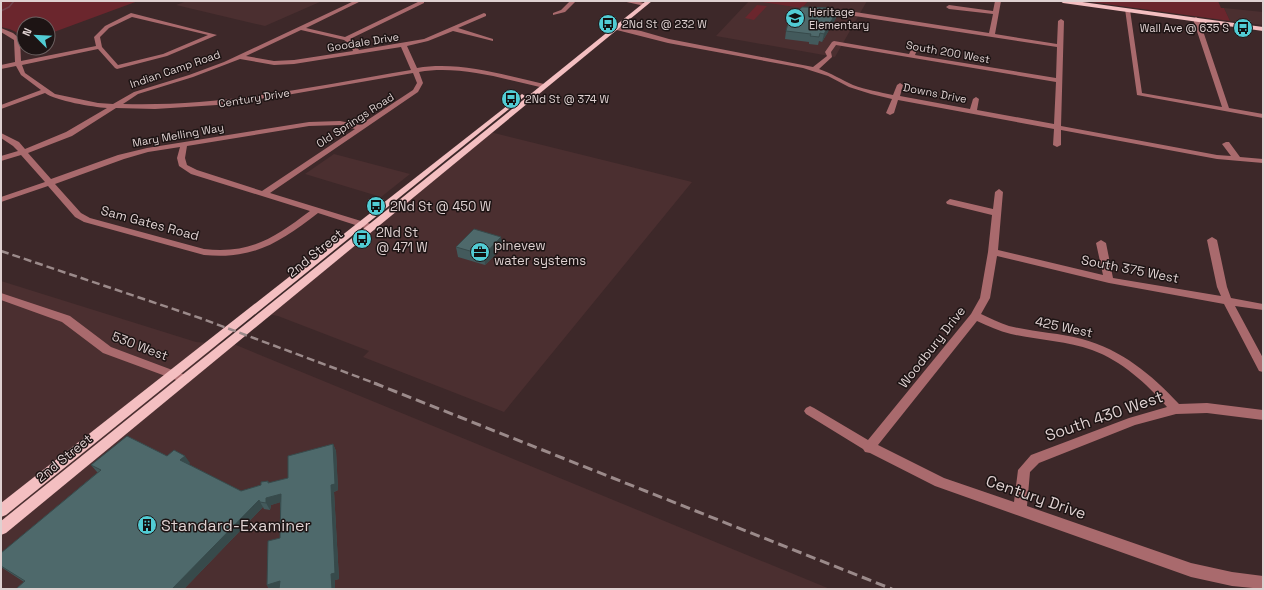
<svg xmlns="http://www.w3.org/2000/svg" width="1264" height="590" font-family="'Space Grotesk',sans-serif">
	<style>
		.built { fill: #4b2f30 }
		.green { fill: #6b262d }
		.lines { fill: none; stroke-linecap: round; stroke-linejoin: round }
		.stream { stroke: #703f48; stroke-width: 1.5 }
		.minor { fill: #a96a6d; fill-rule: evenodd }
		.major { fill: #f4bfc1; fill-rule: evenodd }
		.rail-far1 { stroke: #9b8a8a; stroke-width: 2.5; stroke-dasharray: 8 4; stroke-linecap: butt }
		.rail { stroke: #9b8a8a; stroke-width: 3; stroke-dasharray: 10 5; stroke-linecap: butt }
		.wall { fill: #435a5c }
		.shaded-wall { fill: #374a4b }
		.building { fill: #4e696b; stroke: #374a4b }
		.labels { text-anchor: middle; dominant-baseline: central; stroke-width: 3; stroke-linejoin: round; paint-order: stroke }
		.far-poi-label { font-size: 11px; fill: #dfd1d1; stroke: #1d1414; text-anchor: start }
		.far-street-label { font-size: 11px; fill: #dfd1d1; stroke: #1d1414 }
		.poi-label { font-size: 13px; fill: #dfd1d1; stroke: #1d1414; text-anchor: start }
		.street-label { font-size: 13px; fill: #dfd1d1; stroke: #1d1414 }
		.near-street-label { font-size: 16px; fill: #dfd1d1; stroke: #1d1414 }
		.near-poi-label { font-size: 16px; fill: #dfd1d1; stroke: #1d1414; text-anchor: start }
	</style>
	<rect width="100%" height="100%" fill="#3d2829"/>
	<g class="built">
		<path d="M187,1H322L265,26L176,5Z"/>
		<path d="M749,1H867L835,57L716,36Z"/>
		<path d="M1224,8L1263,12V25L1230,21Z"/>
		<path d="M490,132L692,182L504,412L363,357L369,351L278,316L268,314Z"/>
		<path d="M334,154L410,174L381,197L305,174Z"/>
		<path d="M1,281L196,342L236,345L830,589H1Z"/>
	</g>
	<g class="green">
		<path d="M5,1H138L54,32L48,33V24H24V38L21,39C18,30 9,29 1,27V2Z"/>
		<path d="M756,1H808L802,8Z"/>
		<path d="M1084,1H1218L1221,8H1224L1230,21Z"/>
		<path d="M757,5L767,6L754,20L745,18Z"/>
	</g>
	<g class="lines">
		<path class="stream" d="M1,11L9,7L14,1"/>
		<g class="minor">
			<path d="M354,1H361L306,28L345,37L420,1H424V3L350,39L354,42L359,50L424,39L484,13L486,14V16L458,28L493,39V41L453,31L428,41L407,46L417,68C460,61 503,75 544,84L547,86L544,88C504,79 460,65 419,72L423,83L418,92L270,193L374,225L375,227L374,229L371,230L318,213C280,242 254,260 204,255L84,222L75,217L48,186L1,202V197L45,182L21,155L1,161V156L18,151L13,146L1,138V133L19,142L25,149L66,132L107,108C93,107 56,101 45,93L1,109V105L41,90L21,75L16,66L1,69V65L15,62L14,40L1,32V28L13,33L20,39L21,61L96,46L94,37L105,26L131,13L217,35L167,56L117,69L115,68L98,49L22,65L25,73L55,94L98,103L113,104L134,92L189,75L224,62ZM132,17L208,35L163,54L118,65L102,47L100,37L109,28ZM301,30L344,40L350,44L353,51L294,60L274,61L246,56ZM401,47L411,70C316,86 220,107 123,104L138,94L193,77L240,59L274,65L294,64ZM413,73L417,83L413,90L360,125L340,121L309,122L147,148L118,155L51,179L28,153L72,136L116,108L155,109L217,105L281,96ZM340,125L355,129L262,191L197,170L187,165L185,158L187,146L309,126ZM180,147L177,158L179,166L191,174L310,211C274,238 251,254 204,249L90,218L81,213L55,184L124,159L148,152Z"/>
			<path d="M570,1H576L565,12L553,15V13L561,10Z"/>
			<path d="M622,1H636L648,4L645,6Z"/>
			<path d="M995,1H1001L995,34L1057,44L1058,21L1061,19L1064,21L1061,126L1217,155L1231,156L1222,144L1226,142H1229L1240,157L1263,159V163L1217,159L1061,130V145L1057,147L1053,145L1054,129L898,100L894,113L890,115L886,113L892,99L871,94L849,87L828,76L803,68L668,43L605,27L608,25L641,31L669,39L813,67L827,56L825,52L832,42L834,41L909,54L913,46L915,45L918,47L915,55L1056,78L1057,47L855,16L852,14L855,12L989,33L993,14L949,9L946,7L949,5L993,11ZM836,45L1056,82L1054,124L977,110L979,99L976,97L973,99L970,109L900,96L903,85L900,83L897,85L893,95C880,92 866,90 853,85C842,80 831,73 819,69L832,57L831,52Z"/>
			<path d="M1125,9L1130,10L1142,93L1222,107L1193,19L1196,17L1199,19L1229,108L1263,114V118L1137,95Z"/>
			<path d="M999,189L1003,192L998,250L1103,275L1096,243L1101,240L1106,243L1113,278L1221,296L1217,287L1207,240L1212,237L1217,240L1227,287L1231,298L1263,304V310L1235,306L1263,358V372L1259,371L1224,304L1109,283L997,256L990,298L981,314C990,318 1000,323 1009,326C1033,332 1058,333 1082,339C1122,350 1151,374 1179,404L1207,403L1263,410V420L1207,413L1176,414L1135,425L1039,463L1030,472L1027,506L1191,563L1232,572L1263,576V589L1232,586L1191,577L935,486L870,453L865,452L863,449L806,414L804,411L806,408L810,406L814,408L868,440L971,314L980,298L988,252L992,215L947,204L946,202L950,199L993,209L995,192ZM977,321C988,326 999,331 1011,334C1038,340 1066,341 1092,350C1122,361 1146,383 1167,407L1129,418L1031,455L1018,470L1014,502L944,478L878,445Z"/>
			<path d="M1,293L70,316L111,347L183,374L185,377L183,380L179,381L103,353L62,322L1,300Z"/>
		</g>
		<g class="major">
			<path d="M646,1H652L6,533L1,535V521Z"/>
			<path d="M1060,1H1075L1263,27V31L1063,3Z"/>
			<path d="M522,94L525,96L524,97L6,515L1,517V503Z"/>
		</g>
		<path class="rail-far1" d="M1,251L200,318L377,384"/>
		<path class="rail" d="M374,383L892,589"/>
	</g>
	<g class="wall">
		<path d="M837,11L836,18L822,42L819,41L818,45L809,44V42L785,39L786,31L793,17Z"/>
		<path d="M456,247H503L485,265L458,257Z"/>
		<path d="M333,444L336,451L338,490L334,492L339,579L335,580V589H269L267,585L280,538V502L271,505L270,510L264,509L263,507L184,589H18L24,582L1,567V553L98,472H97L91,465L167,456L190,463L188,464L241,491L261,485L268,481L269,483L288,478Z"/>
	</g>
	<g class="shaded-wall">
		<path d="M837,11L836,18L822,42L824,34Z"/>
		<path d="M501,237L503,247L485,265L484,255Z"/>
		<path d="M333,444L336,451L338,490L334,492L339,579L335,580V589H330L331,574V485Z"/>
		<path d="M185,456L190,463L185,467L180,460Z"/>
		<path d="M281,494L285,501L271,505L270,510L266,503V498Z"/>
		<path d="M259,500L260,502L263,507L184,589H172Z"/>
		<path d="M280,581V589H269L267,585Z"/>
	</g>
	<g class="building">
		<path d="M802,7L830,8L837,11L824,34L820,33L819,37L810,36L811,34L786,31L790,16L793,17Z"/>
		<path d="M474,229L501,237L484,255L456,247Z"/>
		<path d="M127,436L167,456L174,450L185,456L180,460L241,491L261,485V482L268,481V483L288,478V456L333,444L335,484L331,485L335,573L331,574L332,589H279L280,581L267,585L268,541L280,538L281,494L266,498V503L260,502L259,500L172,589H19L17,588L25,581L1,566V553L101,470L91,465Z"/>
	</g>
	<defs>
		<symbol id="school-disc" viewBox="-11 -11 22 22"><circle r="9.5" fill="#51ccd4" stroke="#1d1414"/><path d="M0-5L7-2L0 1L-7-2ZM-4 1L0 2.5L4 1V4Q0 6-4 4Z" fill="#111"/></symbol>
		<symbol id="bus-disc" viewBox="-11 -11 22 22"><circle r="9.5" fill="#51ccd4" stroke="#1d1414"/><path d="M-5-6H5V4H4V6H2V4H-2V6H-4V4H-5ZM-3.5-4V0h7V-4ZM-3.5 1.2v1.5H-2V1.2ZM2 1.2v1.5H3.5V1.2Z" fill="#111"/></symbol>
		<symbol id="office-disc" viewBox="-11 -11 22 22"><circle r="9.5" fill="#51ccd4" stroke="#1d1414"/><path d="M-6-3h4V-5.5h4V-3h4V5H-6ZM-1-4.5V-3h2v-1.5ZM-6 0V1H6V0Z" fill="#111"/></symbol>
		<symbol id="building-disc" viewBox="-11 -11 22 22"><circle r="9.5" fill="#51ccd4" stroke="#1d1414"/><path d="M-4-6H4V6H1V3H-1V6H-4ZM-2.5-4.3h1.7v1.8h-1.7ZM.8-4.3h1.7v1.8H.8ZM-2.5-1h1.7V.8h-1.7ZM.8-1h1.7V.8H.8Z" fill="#111"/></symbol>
	</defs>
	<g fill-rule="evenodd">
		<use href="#school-disc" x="784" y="7" width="22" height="22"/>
		<use href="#bus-disc" x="597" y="13" width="22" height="22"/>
		<use href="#bus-disc" x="1232" y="17" width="22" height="22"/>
		<use href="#bus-disc" x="500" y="88" width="22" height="22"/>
		<use href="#bus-disc" x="365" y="195" width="22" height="22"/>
		<use href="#bus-disc" x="351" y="228" width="22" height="22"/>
		<use href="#office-disc" x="469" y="241" width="22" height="22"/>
		<use href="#building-disc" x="136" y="514" width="22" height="22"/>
	</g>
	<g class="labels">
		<g class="far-poi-label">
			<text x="809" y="12">Heritage<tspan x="809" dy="13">Elementary</tspan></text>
			<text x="622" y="24">2Nd St @ 232 W</text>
			<text x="1229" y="28" text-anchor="end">Wall Ave @ 635 S</text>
			<text x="525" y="99">2Nd St @ 374 W</text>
		</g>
		<g class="far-street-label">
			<text transform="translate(363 42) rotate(-9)">Goodale Drive</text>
			<text transform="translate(948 52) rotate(10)">South 200 West</text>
			<text transform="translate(175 69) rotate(-19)">Indian Camp Road</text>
			<text transform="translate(935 93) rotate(11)">Downs Drive</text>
			<text transform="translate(254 98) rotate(-9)">Century Drive</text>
			<text transform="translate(355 120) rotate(-33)">Old Springs Road</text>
			<text transform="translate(178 135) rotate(-10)">Mary Melling Way</text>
		</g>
		<g class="poi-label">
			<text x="390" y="206">2Nd St @ 450 W</text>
			<text x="376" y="232">2Nd St<tspan x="376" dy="15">@ 471 W</tspan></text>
			<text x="494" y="245">pinevew<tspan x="494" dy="15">water systems</tspan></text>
		</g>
		<g class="street-label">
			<text transform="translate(150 223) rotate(15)">Sam Gates Road</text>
			<text transform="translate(315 253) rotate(-39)">2nd Street</text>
			<text transform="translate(1130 269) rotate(11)">South 375 West</text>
			<text transform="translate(1064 327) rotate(12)">425 West</text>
			<text transform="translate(140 346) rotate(21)">530 West</text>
			<text transform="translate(932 347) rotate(-52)">Woodbury Drive</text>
			<text transform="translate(64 458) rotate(-39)">2nd Street</text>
		</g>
		<g class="near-street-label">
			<text transform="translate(1104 416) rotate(-19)">South 430 West</text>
			<text transform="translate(1036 497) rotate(19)">Century Drive</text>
		</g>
		<g class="near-poi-label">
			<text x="161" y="525">Standard-Examiner</text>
		</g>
	</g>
	<rect width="1264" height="590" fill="none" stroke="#dfd1d1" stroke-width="4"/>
	<g transform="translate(36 36) rotate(294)"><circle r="19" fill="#1d1414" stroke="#6b6060"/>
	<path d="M0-3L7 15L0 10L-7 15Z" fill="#51ccd4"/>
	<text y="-6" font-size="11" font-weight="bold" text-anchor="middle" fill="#dfd1d1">N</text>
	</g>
</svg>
